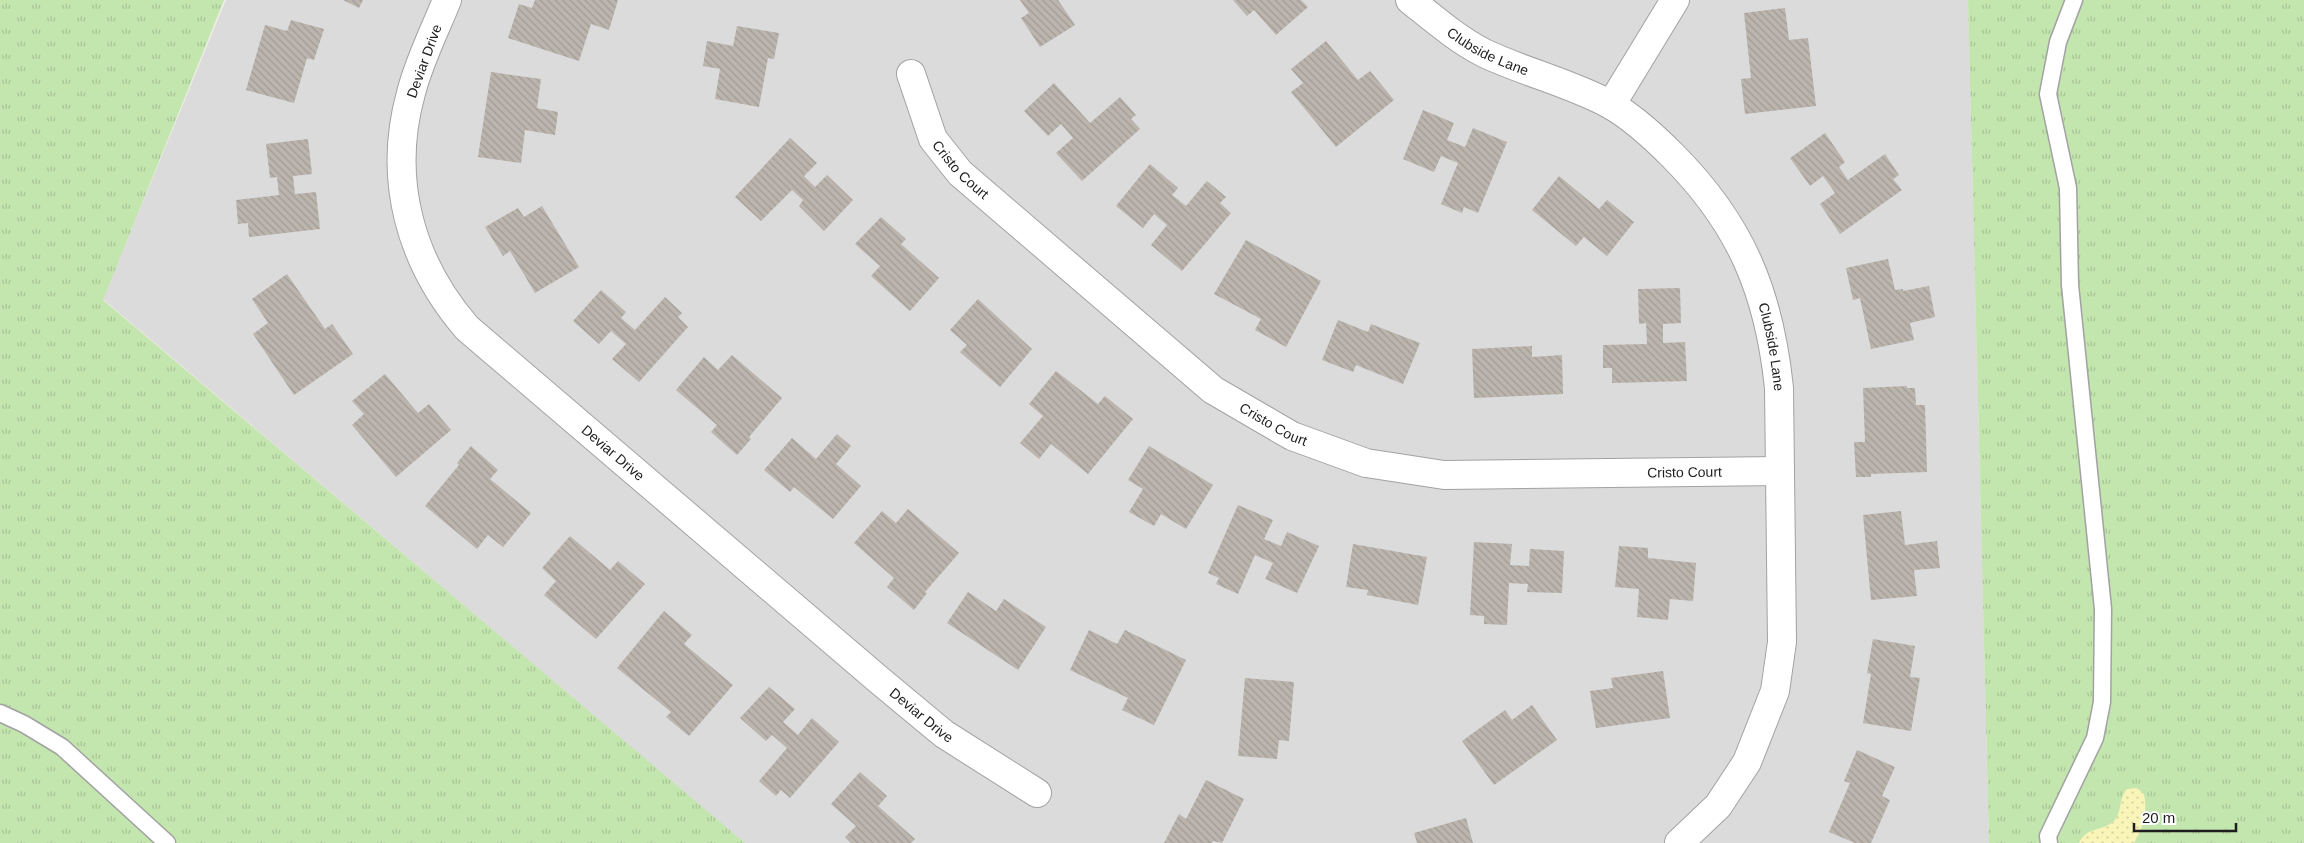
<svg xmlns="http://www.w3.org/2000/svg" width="2304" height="843" font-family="Helvetica,sans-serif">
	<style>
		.residential { fill: #dcdbdb }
		.grass { fill: url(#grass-tufts) }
		.sand { fill: url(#sand-dots) }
		.building { fill: url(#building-back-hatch) }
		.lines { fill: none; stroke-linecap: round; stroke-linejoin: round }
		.lane-casing { stroke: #a2a2a2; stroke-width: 19 }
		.street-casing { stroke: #a2a2a2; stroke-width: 30 }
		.lane { stroke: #fff; stroke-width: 16 }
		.street { stroke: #fff; stroke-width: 28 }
		.labels { text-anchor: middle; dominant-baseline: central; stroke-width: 4.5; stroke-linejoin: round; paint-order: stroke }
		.street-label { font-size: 14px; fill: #1e1e1e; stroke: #fff }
	</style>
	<defs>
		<pattern id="grass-tufts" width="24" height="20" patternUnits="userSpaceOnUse" patternTransform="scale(1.25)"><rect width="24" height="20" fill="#c3e5ae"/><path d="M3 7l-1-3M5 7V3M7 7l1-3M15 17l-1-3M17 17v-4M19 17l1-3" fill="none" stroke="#a7c495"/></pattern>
		<pattern id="sand-dots" width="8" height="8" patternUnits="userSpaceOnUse" patternTransform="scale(1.25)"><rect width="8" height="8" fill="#f9f4b8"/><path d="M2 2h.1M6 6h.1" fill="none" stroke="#d5d19e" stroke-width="1.8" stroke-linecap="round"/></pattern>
		<pattern id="building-back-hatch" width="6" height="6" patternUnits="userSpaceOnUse" patternTransform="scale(1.25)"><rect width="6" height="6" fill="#bbb5ae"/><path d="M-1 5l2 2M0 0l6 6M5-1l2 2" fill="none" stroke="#a09b95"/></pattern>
	</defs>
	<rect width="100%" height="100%" fill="#eeece5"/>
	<path class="residential" d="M226,0H1968L1989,843H744L103,299Z"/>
	<g class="grass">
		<path d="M0,0H224L103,300L745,843H0Z"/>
		<path d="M1968,0H2304V843H1989Z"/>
	</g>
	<path class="sand" d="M2137,788L2144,794C2148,810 2143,829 2134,843H2079C2086,827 2102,831 2113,822C2123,813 2118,798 2127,789Z"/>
	<g class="building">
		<path d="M343,0H363L359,8Z"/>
		<path d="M535,0H618L609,30L591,24L579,61L508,38L519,4L532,8Z"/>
		<path d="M1020,0H1058L1075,25L1040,47L1021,18L1029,13Z"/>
		<path d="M1233,0H1301L1308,7L1276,35L1254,10L1247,16Z"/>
		<path d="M1785,8L1789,40L1808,38L1816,106L1745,114L1741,79L1751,78L1744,13Z"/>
		<path d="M291,20L324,29L314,60L307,58L294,103L246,90L265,25L287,31Z"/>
		<path d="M737,26L779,33L774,59L768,58L759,107L715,99L720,69L703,66L707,41L733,46Z"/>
		<path d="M1326,41L1358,80L1370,71L1394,100L1336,147L1291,92L1303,83L1291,69Z"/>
		<path d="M491,72L541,79L537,108L558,112L555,135L525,130L521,163L478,157Z"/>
		<path d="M1054,83L1090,123L1120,97L1136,115L1131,119L1140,129L1082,181L1056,153L1073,138L1061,124L1048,136L1024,111Z"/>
		<path d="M1423,110L1454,123L1447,140L1465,147L1473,128L1507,142L1478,213L1464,207L1462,213L1441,204L1458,163L1441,156L1434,172L1403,159Z"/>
		<path d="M1825,133L1845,162L1839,167L1848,180L1885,154L1899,175L1893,179L1902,190L1840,234L1820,204L1835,193L1823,176L1810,186L1790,158Z"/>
		<path d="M790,138L817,163L804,176L815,187L827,175L853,200L824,231L799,206L803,200L792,190L761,221L735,197Z"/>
		<path d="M308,139L312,174L293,176L295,194L316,192L320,229L249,237L248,223L238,224L236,200L279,195L277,177L270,178L266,144Z"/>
		<path d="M1150,164L1178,188L1172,195L1186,206L1207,181L1226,197L1220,203L1231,213L1182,271L1151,245L1167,225L1154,214L1143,228L1116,206Z"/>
		<path d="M1559,176L1599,209L1607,200L1634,222L1607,256L1584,237L1576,246L1532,210Z"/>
		<path d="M542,206L579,267L535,293L510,251L503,256L485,227L518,208L524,217Z"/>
		<path d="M881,217L906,239L901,244L939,278L910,311L871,276L880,266L855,244Z"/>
		<path d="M1246,240L1321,281L1286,347L1255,330L1261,319L1214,294Z"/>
		<path d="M1888,259L1895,290L1903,289V291L1929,286L1935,317L1910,323L1914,340L1871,349L1860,298L1853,300L1846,268Z"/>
		<path d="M287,274L325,329L332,324L353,354L294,395L253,334L268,323L252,299Z"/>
		<path d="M1680,288L1681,323L1663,324V343L1685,342L1687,381L1612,383V368H1603V345L1647,344L1646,323L1639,324L1638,289Z"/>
		<path d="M601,290L626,312L621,318L635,330L665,297L682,313L678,317L688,327L639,382L612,359L626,344L611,331L599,344L573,321Z"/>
		<path d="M978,299L1032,349L1000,387L960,352L967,345L950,330Z"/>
		<path d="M1338,320L1368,332L1371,324L1420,343L1403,384L1356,365L1353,372L1322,360Z"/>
		<path d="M1532,346V357L1562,355L1563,394L1474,398L1472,349Z"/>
		<path d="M732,355L782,398L749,437L751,439L737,455L711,432L717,425L676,390L704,357L718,370Z"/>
		<path d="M1056,371L1098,404L1105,396L1133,419L1088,474L1051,444L1039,459L1020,443L1043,416L1029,404Z"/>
		<path d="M385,374L418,413L429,404L451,430L396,477L352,425L364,414L352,401Z"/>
		<path d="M1907,386V388H1915L1916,405H1925L1927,472L1871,474V477H1856L1854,442H1865L1863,388Z"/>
		<path d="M837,434L851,446L836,464L861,486L833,519L794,487L790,492L764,470L792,438L816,459Z"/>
		<path d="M471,446L498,470L490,479L531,513L503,547L488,535L477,549L425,506L459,465L457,463Z"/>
		<path d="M1149,446L1213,485L1186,529L1161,514L1154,526L1129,512L1143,489L1128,480Z"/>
		<path d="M1238,505L1273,520L1264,539L1281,546L1287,532L1319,546L1297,593L1265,579L1273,563L1255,555L1238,594L1216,584L1219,578L1208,573Z"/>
		<path d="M908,509L959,553L925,592L927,593L914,610L887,587L894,578L854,543L882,511L896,523Z"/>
		<path d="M1901,511L1905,545L1937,541L1940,568L1914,570L1917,596L1871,600L1863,515Z"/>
		<path d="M570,536L610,570L618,561L645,584L596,639L544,595L556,581L542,568Z"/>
		<path d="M1474,542L1512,544L1510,565L1529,566L1530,549L1564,551L1562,593L1527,592L1528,584L1509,583L1507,625L1484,624V616L1470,615Z"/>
		<path d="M1353,544L1427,557L1418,605L1367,595L1368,590L1346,587Z"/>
		<path d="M1619,546L1648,548V558L1696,563L1693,601L1670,599L1668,620L1637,617L1639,589L1615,587Z"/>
		<path d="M968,592L996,611L1004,599L1046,627L1018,670L947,623Z"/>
		<path d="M664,611L692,635L684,644L733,685L689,736L666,717L671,712L617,668Z"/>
		<path d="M1089,630L1117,644L1125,630L1186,660L1154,725L1122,710L1128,698L1070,670Z"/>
		<path d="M1873,639L1915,646L1910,677L1920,678L1911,731L1863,723L1871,674L1867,673Z"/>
		<path d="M1663,671L1670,718L1596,728L1590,691L1613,688L1611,678Z"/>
		<path d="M1245,678L1294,682L1289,741L1279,740L1277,759L1238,756Z"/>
		<path d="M769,687L795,709L783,722L798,735L812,718L839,742L790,798L781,790L776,796L759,781L787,748L772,735L766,741L740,718Z"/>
		<path d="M1532,705L1557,740L1494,785L1462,741L1505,710L1512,720Z"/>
		<path d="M1857,750L1895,767L1882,796L1890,800L1871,843H1855L1829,832L1850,783L1844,781Z"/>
		<path d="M860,772L887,796L878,806L915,839L911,843H851L845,837L856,826L831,804Z"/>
		<path d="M1206,780L1244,799L1222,843L1213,841L1212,843H1164L1179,814L1186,819Z"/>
		<path d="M1466,818L1473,843H1417L1414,833Z"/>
	</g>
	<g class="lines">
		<defs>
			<g id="lane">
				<path d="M0,713L24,724L62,747L167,843"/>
				<path d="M2049,843L2048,836L2095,738L2102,702L2103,609L2070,285L2068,188L2048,94L2058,42L2074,0"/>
			</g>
			<g id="street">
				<path id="s1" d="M447,0C435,30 419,61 411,93C387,179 410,262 467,328L879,680L944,734L1037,793"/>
				<path id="s2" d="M1410,0C1434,19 1457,39 1484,53C1524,72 1573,84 1611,105C1634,118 1654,137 1672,155C1741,224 1769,292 1779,388L1782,642L1775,691L1747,762L1718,806L1679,843"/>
				<path id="s3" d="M911,74L933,139L960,173L1213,390L1292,436L1366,463L1444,475L1780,471"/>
				<path d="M1611,105L1675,0"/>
			</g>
		</defs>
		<use href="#lane" class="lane-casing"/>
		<use href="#street" class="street-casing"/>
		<use href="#lane" class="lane"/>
		<use href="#street" class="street"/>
	</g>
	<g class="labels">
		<g class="street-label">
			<text stroke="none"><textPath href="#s2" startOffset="94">Clubside Lane</textPath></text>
			<text transform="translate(424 61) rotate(-70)">Deviar Drive</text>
			<text stroke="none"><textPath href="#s3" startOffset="110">Cristo Court</textPath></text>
			<text stroke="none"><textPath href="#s2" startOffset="528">Clubside Lane</textPath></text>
			<text stroke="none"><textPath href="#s3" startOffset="515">Cristo Court</textPath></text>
			<text stroke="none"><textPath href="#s1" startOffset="544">Deviar Drive</textPath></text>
			<text stroke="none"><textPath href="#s3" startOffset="935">Cristo Court</textPath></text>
			<text stroke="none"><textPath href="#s1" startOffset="949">Deviar Drive</textPath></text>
		</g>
	</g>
	<path d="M2134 823v8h102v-8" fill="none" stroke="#1e1e1e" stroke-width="2.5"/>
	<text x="2142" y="823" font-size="15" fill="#1e1e1e" stroke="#ffffff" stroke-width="4" paint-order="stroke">20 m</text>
</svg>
